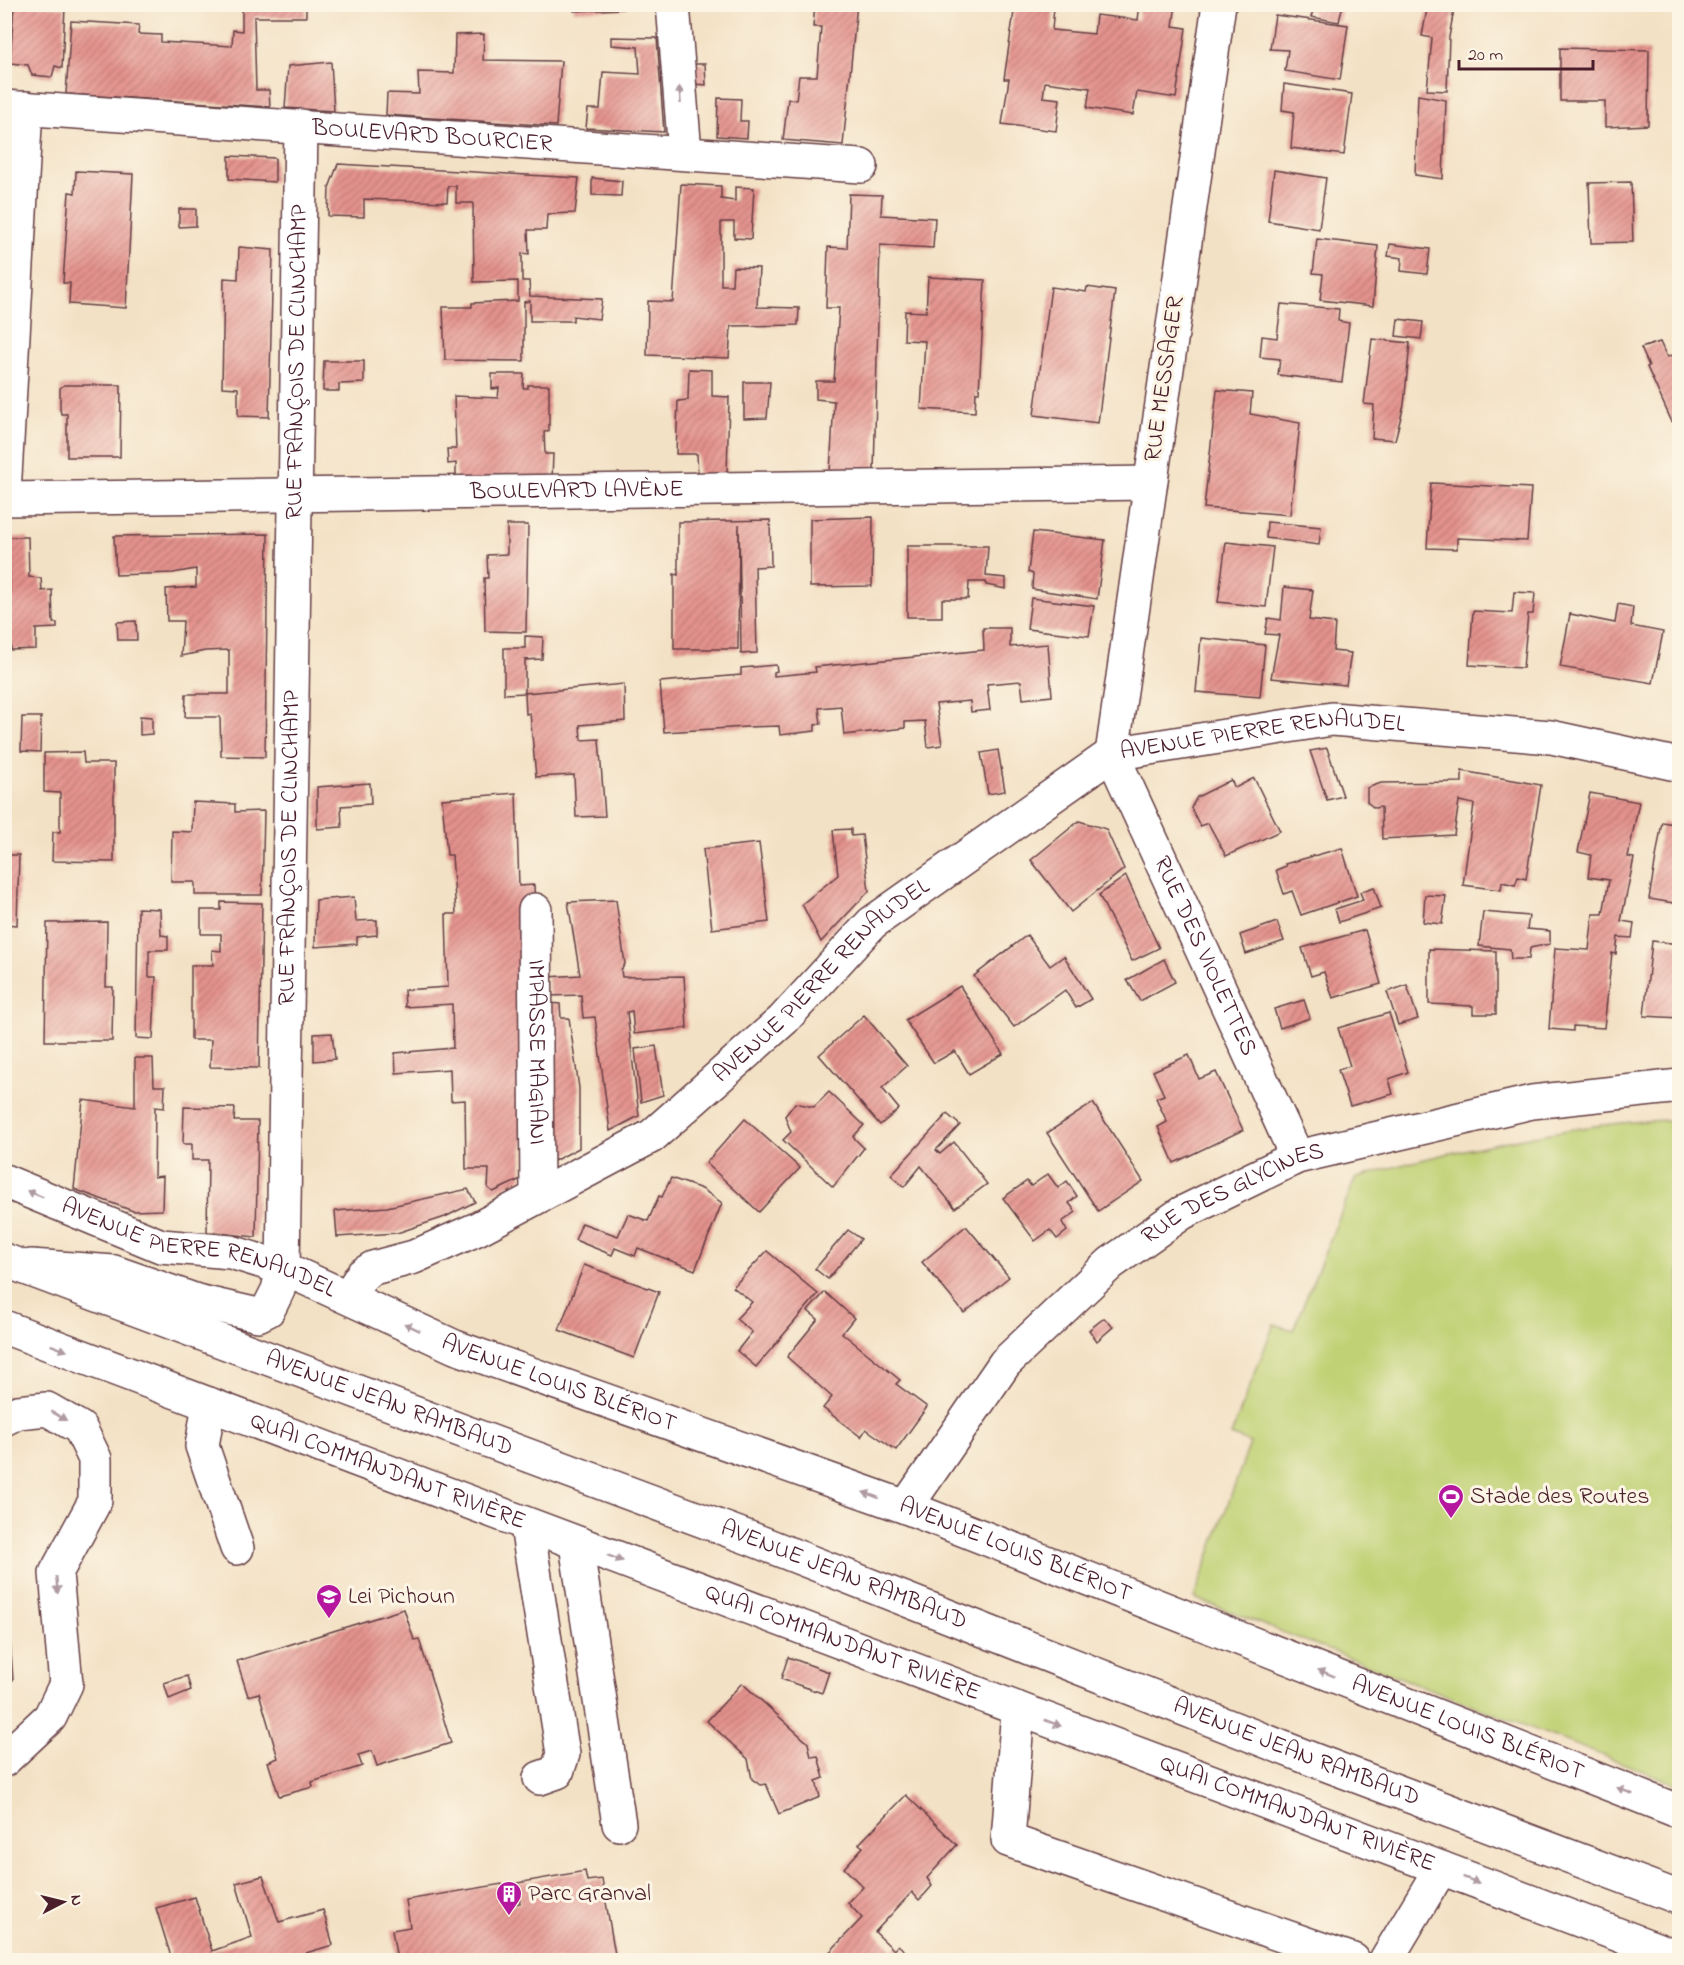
<svg xmlns="http://www.w3.org/2000/svg" width="1684" height="1965" font-family="'Indie Flower',sans-serif">
	<style>
		.pitch { fill: #c0d174; stroke: #857850; stroke-width: 1.5 }
		.building { fill: url(#building-hatch) }
		.lines { fill: none; stroke-linecap: round; stroke-linejoin: round }
		.minor-casing { stroke: #633c42; stroke-width: 36 }
		.major-casing { stroke: #633c42; stroke-width: 36 }
		.minor { stroke: #fff; stroke-width: 33 }
		.major { stroke: #fff; stroke-width: 33 }
		.oneway { fill: #ae9aa0 }
		.labels { text-anchor: middle; dominant-baseline: central; stroke-width: 6; stroke-linejoin: round; paint-order: stroke }
		.street-label { font-size: 24px; fill: #4a1f2b; stroke: #fcf5e5 }
		.poi-label { font-size: 24px; fill: #4a1f2b; stroke: #fcf5e5; text-anchor: start }
	</style>
	<defs>
		<pattern id="building-hatch" width="6" height="6" patternUnits="userSpaceOnUse" patternTransform="scale(1.5)"><rect width="6" height="6" fill="#e4928d"/><path d="M-1 1l2-2M0 6l6-6M5 7l2-2" fill="none" stroke="#bb7773"/></pattern>
	</defs>
	<rect width="100%" height="100%" fill="#fcf5e5"/>
	<filter id="ink" filterUnits="userSpaceOnUse"><feTurbulence type="fractalNoise" baseFrequency=".0167" numOctaves="2"/><feDisplacementMap in="SourceGraphic" scale="12" xChannelSelector="R" yChannelSelector="G"/><feConvolveMatrix kernelMatrix="1 2 1 2 8 2 1 2 1" color-interpolation-filters="sRGB"/></filter>
	<filter id="wash" filterUnits="userSpaceOnUse"><feTurbulence type="fractalNoise" baseFrequency=".008" numOctaves="4" result="noise"/><feDisplacementMap in="SourceGraphic" scale="24" xChannelSelector="R" yChannelSelector="G"/><feGaussianBlur stdDeviation="1.35" result="paint"/><feColorMatrix in="noise" values="0 0 0 0 0 0 0 0 0 0 0 0 0 0 0 0 0 1.4 0 .05"/><feComposite in="paint" operator="in"/></filter>
	<g filter="url(#wash)">
		<rect width="100%" height="100%" fill="#f3e1c5"/>
		<path class="pitch" d="M1679,1120V1785L1194,1598L1250,1443L1231,1435L1274,1324L1293,1330L1355,1179C1402,1163 1450,1153 1498,1143C1557,1131 1618,1120 1679,1120Z"/>
		<g id="blocks">
			<g class="building">
				<path d="M14,4L65,7L62,68L55,66L52,77L32,75L28,65L10,63Z"/>
				<path d="M306,4V17H254L256,90H269L270,107L66,94L71,21L139,25L138,34L161,35V42L232,46L233,30L242,31V5Z"/>
				<path d="M574,4H622L623,9L574,11Z"/>
				<path d="M815,4H857L843,145L783,140L788,99L796,100L799,76H817L821,27H813Z"/>
				<path d="M1140,4H1176L1173,26L1186,28L1176,98L1137,92L1133,115L1087,108L1090,88L1045,82L1043,97L1060,99L1056,131L1002,124L1009,79H1004L1015,5L1054,7L1052,30L1094,34L1096,15L1138,20Z"/>
				<path d="M1285,4H1343L1339,22L1311,17L1313,11Z"/>
				<path d="M1428,4H1455L1449,37L1447,91L1427,90L1432,38L1422,36Z"/>
				<path d="M1275,15L1348,25L1340,80L1285,71L1288,50L1270,49Z"/>
				<path d="M484,34L483,60L561,61L556,126L386,115L387,93L419,94L418,72L454,73L455,35Z"/>
				<path d="M611,37L657,38L664,132L586,128L588,109H600L603,72L640,74L638,47L611,45Z"/>
				<path d="M1560,48L1649,50L1648,125L1605,127V101H1560Z"/>
				<path d="M331,62L334,111L285,108L288,66Z"/>
				<path d="M692,64H705L706,85L694,84Z"/>
				<path d="M1284,84L1352,94L1344,155L1291,148L1294,112L1282,110Z"/>
				<path d="M1418,95L1446,100L1443,179L1415,175Z"/>
				<path d="M718,98L741,99L740,121H748L747,138L717,136Z"/>
				<path d="M229,156L275,158V182L229,179Z"/>
				<path d="M338,164L579,178L575,213L547,214L546,230H528L529,254L522,253V281H529L530,296L602,299L599,319L573,316V321H530V301L524,302V361L445,360L443,307H472V303L518,301V281L474,282L473,203H456V186H448L447,202L364,199V217L328,216L329,188Z"/>
				<path d="M1274,170L1326,178L1319,229L1268,221Z"/>
				<path d="M76,171L133,174L126,308L69,304L70,283H63L69,192L75,193Z"/>
				<path d="M592,178L622,181L621,196L592,195Z"/>
				<path d="M1631,182L1633,242L1591,243L1589,183Z"/>
				<path d="M681,184L721,186V199L735,201V187L754,188L751,239L734,238V222H721V285H732L733,267L759,268L757,307L799,308L798,325L731,326L729,358L647,355L648,301L673,302Z"/>
				<path d="M849,194L882,195L881,215L935,218L933,248L880,245L874,471L830,472L834,401L816,399V381H834L839,308H826L828,247L847,248Z"/>
				<path d="M179,209H196V226L179,227Z"/>
				<path d="M1317,239L1378,246L1373,306L1320,300L1323,274L1313,273Z"/>
				<path d="M1390,244L1430,249L1427,274L1401,271L1402,258L1388,256Z"/>
				<path d="M239,247L273,250L269,417L238,416V388L222,387L224,278L238,279Z"/>
				<path d="M928,277L985,280L979,392H976L975,412L921,409L925,341L904,340L905,311L926,312Z"/>
				<path d="M1051,287L1086,292L1087,287L1115,291L1098,423L1034,415Z"/>
				<path d="M1281,304L1339,309L1338,321L1349,323L1342,382L1278,375L1280,359L1260,357L1262,336L1277,338Z"/>
				<path d="M1398,319L1423,322L1421,339L1396,336Z"/>
				<path d="M1372,339L1410,343L1404,405L1395,440L1372,438L1374,405L1364,404Z"/>
				<path d="M1660,342L1667,357L1680,352V419L1672,422L1647,367L1649,366L1641,348Z"/>
				<path d="M324,361H364V383L339,384V391H323Z"/>
				<path d="M689,369L712,370V396L729,397L727,475L698,476L697,454H676L678,401L688,400Z"/>
				<path d="M492,374H524L523,388H528V385H549V431L544,432L545,454H553L552,479L456,482V463L448,464L447,449H456L454,396L498,398L499,388L492,389Z"/>
				<path d="M744,382H770L767,418L744,419Z"/>
				<path d="M64,385H121L120,457H67V414H61L60,409V388Z"/>
				<path d="M1217,390L1252,393L1250,414L1300,423L1290,515L1204,508Z"/>
				<path d="M1431,483L1531,488L1527,541L1457,538V549L1427,548Z"/>
				<path d="M873,517L872,586L810,587V519Z"/>
				<path d="M770,520L771,566L755,567L757,653L741,654L739,524L738,649H674V574L678,575V522Z"/>
				<path d="M1267,522L1321,527L1319,545L1266,538Z"/>
				<path d="M507,525H528L526,632L485,631L484,578H488L487,555L507,554Z"/>
				<path d="M1033,532L1105,540L1097,599L1032,589L1033,574L1028,572Z"/>
				<path d="M268,534L265,757L221,756L220,717H185L186,694H229V650L205,651L181,656L183,621H167L166,589L196,587V569L173,573L116,575L114,536Z"/>
				<path d="M9,537H28L29,577L41,578L42,591L52,590L53,623H57V628L36,629V649L11,650Z"/>
				<path d="M1226,542L1273,547L1266,607L1218,602Z"/>
				<path d="M907,546H988L986,576L1006,578V589L986,585V582H969L968,599H942V617H907Z"/>
				<path d="M1284,587L1313,590L1309,620L1335,623L1333,651L1351,653L1346,685L1271,678L1279,635L1265,634L1268,618L1281,620Z"/>
				<path d="M1514,592L1535,593L1533,614H1528L1523,668L1469,665L1473,611L1512,613Z"/>
				<path d="M1031,598L1094,606L1089,636L1027,629Z"/>
				<path d="M1618,604L1633,607L1631,626L1663,632L1653,683L1560,667L1570,614L1615,623Z"/>
				<path d="M136,621L137,640H118L117,622Z"/>
				<path d="M983,628H1010V647L1048,644L1052,696L1023,699L1021,681L987,684L990,710L971,712L970,701L936,704L942,745L928,747L925,721L905,722V728L844,735L841,706L819,708L821,724L815,725V731L780,735L779,726L746,727L664,732L660,682L741,675V668L776,665L777,671L774,672V676L816,672L815,667L984,650Z"/>
				<path d="M525,636L543,637L542,659L525,660V693L504,694V648H525Z"/>
				<path d="M1201,638L1265,645L1260,697L1196,692Z"/>
				<path d="M624,684L625,721L580,725L581,740L599,739L605,816L576,817L574,775L536,777L530,713L526,714L525,693Z"/>
				<path d="M140,716L152,717V734L140,735Z"/>
				<path d="M22,717H41L40,752L21,751Z"/>
				<path d="M1327,748L1343,796L1327,800L1310,751Z"/>
				<path d="M998,750L1005,791L988,794L981,753Z"/>
				<path d="M83,752L84,763H114V862L52,861L53,832H60V793L44,792V753Z"/>
				<path d="M1462,771L1541,785L1526,879L1518,877L1515,885L1502,882L1501,890L1463,885L1474,804L1459,801L1454,835L1382,839L1381,807L1374,808L1367,802V788L1381,783L1462,782Z"/>
				<path d="M1254,778L1280,831L1226,856L1208,823L1200,826L1191,808L1197,797L1231,780L1235,788Z"/>
				<path d="M370,783L371,804L341,806L342,827L317,829V787Z"/>
				<path d="M516,793L519,886L534,885L535,908L521,1179L493,1192L488,1188L489,1169H466L465,1100L451,1101L450,1069L396,1073L395,1053L453,1048L452,1004L405,1007L404,990L448,987L446,914H456L452,855H447L442,799Z"/>
				<path d="M1590,793L1639,802L1628,857L1634,858L1621,921L1634,923L1632,938L1618,937L1616,954L1612,953L1604,1028L1573,1026V1031L1549,1029L1555,948L1589,950L1593,914H1603L1609,880L1588,877L1591,855L1578,852Z"/>
				<path d="M193,802L235,804V812L264,811L262,895H195V882H171L172,831L192,832Z"/>
				<path d="M1079,821L1106,829L1124,869L1071,912L1031,860Z"/>
				<path d="M1662,822L1680,825V904L1649,899Z"/>
				<path d="M851,829V836L862,835L869,891L821,942L802,904L838,875L833,830Z"/>
				<path d="M759,843L769,922L712,929L703,849Z"/>
				<path d="M1342,848L1357,896L1301,915L1292,891L1284,894L1276,870L1286,866L1285,864Z"/>
				<path d="M4,855H19L17,925L4,924Z"/>
				<path d="M1126,876L1159,948L1132,961L1099,895Z"/>
				<path d="M1374,887L1381,908L1339,922L1335,909L1363,900L1360,892Z"/>
				<path d="M1425,895L1446,896L1442,924L1423,922Z"/>
				<path d="M354,897L356,921L377,920V935L357,937V944L315,947L316,900Z"/>
				<path d="M616,900L625,964L621,970L622,977L684,976L687,1028L634,1034L632,1011L627,1012L639,1116L610,1131L595,1017L583,1018L581,995L549,996L548,977L580,975L568,902Z"/>
				<path d="M221,902L262,903L259,1068L210,1067L211,1040H191V965H213L212,950L221,951V934H201V910H221Z"/>
				<path d="M138,908L160,909L161,935L168,936V950H149V977H156L153,1039L136,1038Z"/>
				<path d="M1483,912L1529,916L1527,929L1550,931V944L1530,948L1529,959H1511L1510,949L1479,946Z"/>
				<path d="M107,922L106,987H113L112,1041H45L47,923Z"/>
				<path d="M1277,922L1284,941L1246,954L1240,935Z"/>
				<path d="M1365,930L1381,984L1333,998L1324,972L1311,976L1302,948Z"/>
				<path d="M1027,935L1050,966L1064,956L1091,999L1076,1008L1065,990L1014,1027L974,976Z"/>
				<path d="M1652,941L1680,944V1018L1644,1016Z"/>
				<path d="M1429,949L1496,951V1014H1473V1006L1429,1004Z"/>
				<path d="M1164,959L1175,982L1140,1001L1127,980Z"/>
				<path d="M1407,985L1418,1019L1398,1025L1387,992Z"/>
				<path d="M960,986L1003,1054L969,1074L955,1051L934,1063L905,1020Z"/>
				<path d="M1304,1000L1310,1018L1280,1028L1274,1009Z"/>
				<path d="M549,1003L560,1004L561,1018H569L579,1088V1148L550,1163Z"/>
				<path d="M1389,1013L1408,1072L1389,1079L1393,1094L1350,1106L1338,1070L1350,1066L1338,1028Z"/>
				<path d="M864,1015L907,1066L882,1088L899,1109L880,1125L819,1055Z"/>
				<path d="M332,1033L335,1059L314,1061V1034Z"/>
				<path d="M656,1046L663,1095L641,1102L635,1049Z"/>
				<path d="M4,1048H8L6,1065H4Z"/>
				<path d="M1189,1055L1199,1079L1216,1072L1243,1130L1174,1163L1158,1127L1167,1122L1156,1098L1164,1095L1153,1071Z"/>
				<path d="M135,1058H153L154,1086H165L164,1108L155,1107L154,1177L163,1176L162,1210L133,1211L74,1189L83,1100L135,1107Z"/>
				<path d="M829,1092L864,1125L853,1137L864,1148L833,1187L783,1140L791,1132L785,1116L795,1103L814,1107Z"/>
				<path d="M1093,1103L1143,1181L1098,1211L1047,1133Z"/>
				<path d="M184,1107L235,1108L234,1121H258L256,1237L207,1232L208,1160H192V1144H183Z"/>
				<path d="M947,1114L960,1125L936,1150L940,1154L954,1142L987,1184L955,1208L921,1166L904,1187L891,1175Z"/>
				<path d="M745,1119L800,1168L759,1212L706,1163Z"/>
				<path d="M1048,1174L1058,1188L1067,1181L1077,1196L1069,1203L1076,1212L1062,1222L1067,1231L1057,1239L1050,1230L1035,1241L1003,1198L1027,1181L1031,1186Z"/>
				<path d="M671,1178L702,1189L722,1203L695,1270L638,1248L635,1256L615,1248L612,1255L575,1240L582,1223L618,1236L628,1214L648,1221L659,1196L662,1197Z"/>
				<path d="M468,1189L475,1202L445,1217L397,1233L337,1237L335,1211L387,1207Z"/>
				<path d="M966,1226L1009,1277L964,1313L922,1262Z"/>
				<path d="M848,1230L861,1239L828,1279L815,1269Z"/>
				<path d="M767,1251L818,1294L756,1367L737,1351L752,1332L736,1319L752,1302L733,1287Z"/>
				<path d="M584,1265L659,1292L634,1358L559,1330Z"/>
				<path d="M825,1292L854,1318L842,1333L900,1380L896,1384L927,1407L896,1450L866,1429L861,1437L823,1408L832,1397L787,1357L818,1319L808,1311Z"/>
				<path d="M1104,1318L1113,1327L1097,1341L1089,1330Z"/>
				<path d="M4,1556L13,1680L4,1681Z"/>
				<path d="M404,1609L414,1640L419,1639L451,1743L377,1766L372,1751L358,1755L362,1766L312,1782L313,1787L279,1796L268,1762L278,1758L259,1693L248,1696L237,1661Z"/>
				<path d="M788,1657L829,1672L822,1693L781,1679Z"/>
				<path d="M187,1676L191,1690L169,1699L164,1683Z"/>
				<path d="M742,1683L808,1743L811,1757L818,1756L824,1778L816,1781L820,1797L779,1814L766,1784L760,1785L752,1779L748,1759L707,1721Z"/>
				<path d="M906,1795L957,1845L927,1878L932,1886L925,1894L919,1900L912,1892L875,1932L894,1950L898,1945L913,1958L822,1960L862,1918L848,1903L863,1887L844,1868L863,1847L859,1844Z"/>
				<path d="M585,1871L587,1881L602,1879L616,1960H397L392,1930L410,1927L406,1900L502,1884L505,1906L520,1903L517,1883Z"/>
				<path d="M263,1876L279,1922L323,1910L333,1945L282,1960H172L156,1908L195,1897L212,1951L252,1937L236,1883Z"/>
				<path d="M1170,1954L1177,1960H1163Z"/>
			</g>
		</g>
	</g>
	<g filter="url(#ink)">
		<use href="#blocks" fill-opacity="0" stroke="#633c42" stroke-width="1.5"/>
		<g class="lines">
			<defs>
				<g id="minor">
					<path d="M673,4L685,153"/>
					<path id="s1" d="M1219,4L1112,754L1297,1157"/>
					<path id="s2" d="M4,107L861,166"/>
					<path d="M4,493L26,108"/>
					<path id="s3" d="M4,499L1150,483"/>
					<path id="s4" d="M535,910L537,1196"/>
					<path id="s5" d="M4,1181L161,1246L231,1252L283,1268L455,1347L906,1507L1680,1812"/>
					<path id="s6" d="M31,1266L114,1272L197,1301L258,1315L268,1310L278,1290L283,1268L301,126"/>
					<path id="s7" d="M348,1297L362,1275L373,1268L414,1257L477,1229L652,1136L783,1020L872,923L1112,754L1332,719L1551,737L1680,765"/>
					<path id="s8" d="M4,1327L1680,1958"/>
					<path d="M209,1404L202,1446L237,1548"/>
					<path d="M4,1419L18,1412L47,1409L80,1428L95,1459V1501L56,1573L66,1684L50,1717L4,1760"/>
					<path id="s9" d="M906,1507L1005,1363L1111,1263L1182,1213L1297,1157L1532,1102L1680,1086"/>
					<path d="M527,1526L563,1754L557,1772L540,1778"/>
					<path d="M576,1544L619,1824"/>
					<path d="M1018,1709L1008,1840L1353,1960"/>
					<path d="M1386,1960L1441,1868"/>
				</g>
				<g id="major">
					<path id="s10" d="M4,1260L752,1539L1314,1760L1680,1898"/>
				</g>
			</defs>
			<use href="#minor" class="minor-casing"/>
			<use href="#major" class="major-casing"/>
			<use href="#minor" class="minor"/>
			<use href="#major" class="major"/>
		</g>
		<defs><path id="oneway-solid" d="M-6-.8H1V-3.2L6.5 0L1 3.2V.8H-6Z" transform="scale(1.5)"/></defs>
		<g class="oneway">
			<use href="#oneway-solid" transform="translate(680 95) rotate(-94)"/>
			<use href="#oneway-solid" transform="translate(35 1194) rotate(-158)"/>
			<use href="#oneway-solid" transform="translate(412 1327) rotate(-155)"/>
			<use href="#oneway-solid" transform="translate(59 1348) rotate(21)"/>
			<use href="#oneway-solid" transform="translate(59 1416) rotate(30)"/>
			<use href="#oneway-solid" transform="translate(871 1495) rotate(-160)"/>
			<use href="#oneway-solid" transform="translate(615 1558) rotate(21)"/>
			<use href="#oneway-solid" transform="translate(57 1585) rotate(85)"/>
			<use href="#oneway-solid" transform="translate(1326 1673) rotate(-158)"/>
			<use href="#oneway-solid" transform="translate(1053 1723) rotate(21)"/>
			<use href="#oneway-solid" transform="translate(1625 1791) rotate(-158)"/>
			<use href="#oneway-solid" transform="translate(1471 1880) rotate(21)"/>
		</g>
	</g>
	<defs>
		<symbol id="stadium-pin" viewBox="-11 -11 22 30"><path d="M0 17L-7.5 6A9.5 9.5 0 1 1 7.5 6Z" fill="#b5179e" stroke="#fcf5e5"/><path d="M0-5a6.5 5 0 1 0 0 10a6.5 5 0 1 0 0-10ZM-3.5-1.8h7v3.6h-7Z" fill="#fff"/></symbol>
		<symbol id="school-pin" viewBox="-11 -11 22 30"><path d="M0 17L-7.5 6A9.5 9.5 0 1 1 7.5 6Z" fill="#b5179e" stroke="#fcf5e5"/><path d="M0-5L7-2L0 1L-7-2ZM-4 1L0 2.5L4 1V4Q0 6-4 4Z" fill="#fff"/></symbol>
		<symbol id="building-pin" viewBox="-11 -11 22 30"><path d="M0 17L-7.5 6A9.5 9.5 0 1 1 7.5 6Z" fill="#b5179e" stroke="#fcf5e5"/><path d="M-4-6H4V6H1V3H-1V6H-4ZM-2.5-4.3h1.7v1.8h-1.7ZM.8-4.3h1.7v1.8H.8ZM-2.5-1h1.7V.8h-1.7ZM.8-1h1.7V.8H.8Z" fill="#fff"/></symbol>
	</defs>
	<g fill-rule="evenodd">
		<use href="#stadium-pin" x="1436" y="1482" width="30" height="40"/>
		<use href="#school-pin" x="314" y="1582" width="30" height="40"/>
		<use href="#building-pin" x="494" y="1879" width="30" height="40"/>
	</g>
	<g class="labels">
		<g class="street-label">
			<text stroke="none"><textPath href="#s2" startOffset="429">BOULEVARD BOURCIER</textPath></text>
			<text stroke="none"><textPath href="#s6" startOffset="1196">RUE FRANÇOIS DE CLINCHAMP</textPath></text>
			<text transform="translate(1165 379) rotate(-82)">RUE MESSAGER</text>
			<text stroke="none"><textPath href="#s3" startOffset="573">BOULEVARD LAVÈNE</textPath></text>
			<text stroke="none"><textPath href="#s7" startOffset="1101">AVENUE PIERRE RENAUDEL</textPath></text>
			<text stroke="none"><textPath href="#s6" startOffset="710">RUE FRANÇOIS DE CLINCHAMP</textPath></text>
			<text stroke="none"><textPath href="#s1" startOffset="980">RUE DES VIOLETTES</textPath></text>
			<text stroke="none"><textPath href="#s7" startOffset="579">AVENUE PIERRE RENAUDEL</textPath></text>
			<text stroke="none"><textPath href="#s4" startOffset="142">IMPASSE MAGIANI</textPath></text>
			<text stroke="none"><textPath href="#s9" startOffset="462">RUE DES GLYCINES</textPath></text>
			<text stroke="none"><textPath href="#s5" startOffset="207">AVENUE PIERRE RENAUDEL</textPath></text>
			<text stroke="none"><textPath href="#s5" startOffset="594">AVENUE LOUIS BLÉRIOT</textPath></text>
			<text stroke="none"><textPath href="#s10" startOffset="411">AVENUE JEAN RAMBAUD</textPath></text>
			<text stroke="none"><textPath href="#s8" startOffset="410">QUAI COMMANDANT RIVIÈRE</textPath></text>
			<text stroke="none"><textPath href="#s5" startOffset="1080">AVENUE LOUIS BLÉRIOT</textPath></text>
			<text stroke="none"><textPath href="#s10" startOffset="897">AVENUE JEAN RAMBAUD</textPath></text>
			<text stroke="none"><textPath href="#s8" startOffset="896">QUAI COMMANDANT RIVIÈRE</textPath></text>
			<text stroke="none"><textPath href="#s5" startOffset="1566">AVENUE LOUIS BLÉRIOT</textPath></text>
			<text stroke="none"><textPath href="#s10" startOffset="1383">AVENUE JEAN RAMBAUD</textPath></text>
			<text stroke="none"><textPath href="#s8" startOffset="1382">QUAI COMMANDANT RIVIÈRE</textPath></text>
		</g>
		<g class="poi-label">
			<text x="1470" y="1497">Stade des Routes</text>
			<text x="348" y="1597">Lei Pichoun</text>
			<text x="528" y="1894">Parc Granval</text>
		</g>
	</g>
	<rect width="1684" height="1965" fill="none" stroke="#fcf5e5" stroke-width="24"/>
	<g transform="translate(63 1902) rotate(83)" stroke="#fcf5e5" stroke-width="4.5" paint-order="stroke">
	<path d="M0-4.5L10 22L0 15L-10 22Z" fill="#4a1f2b"/>
	<text y="-9" font-size="16" font-weight="bold" text-anchor="middle" fill="#4a1f2b">N</text>
	</g>
	<path d="M1459 60v9h134v-9" fill="none" stroke="#4a1f2b" stroke-width="3"/>
	<text x="1468" y="60" font-size="18" fill="#4a1f2b" stroke="#fcf5e5" stroke-width="4.5" paint-order="stroke">20 m</text>
</svg>
